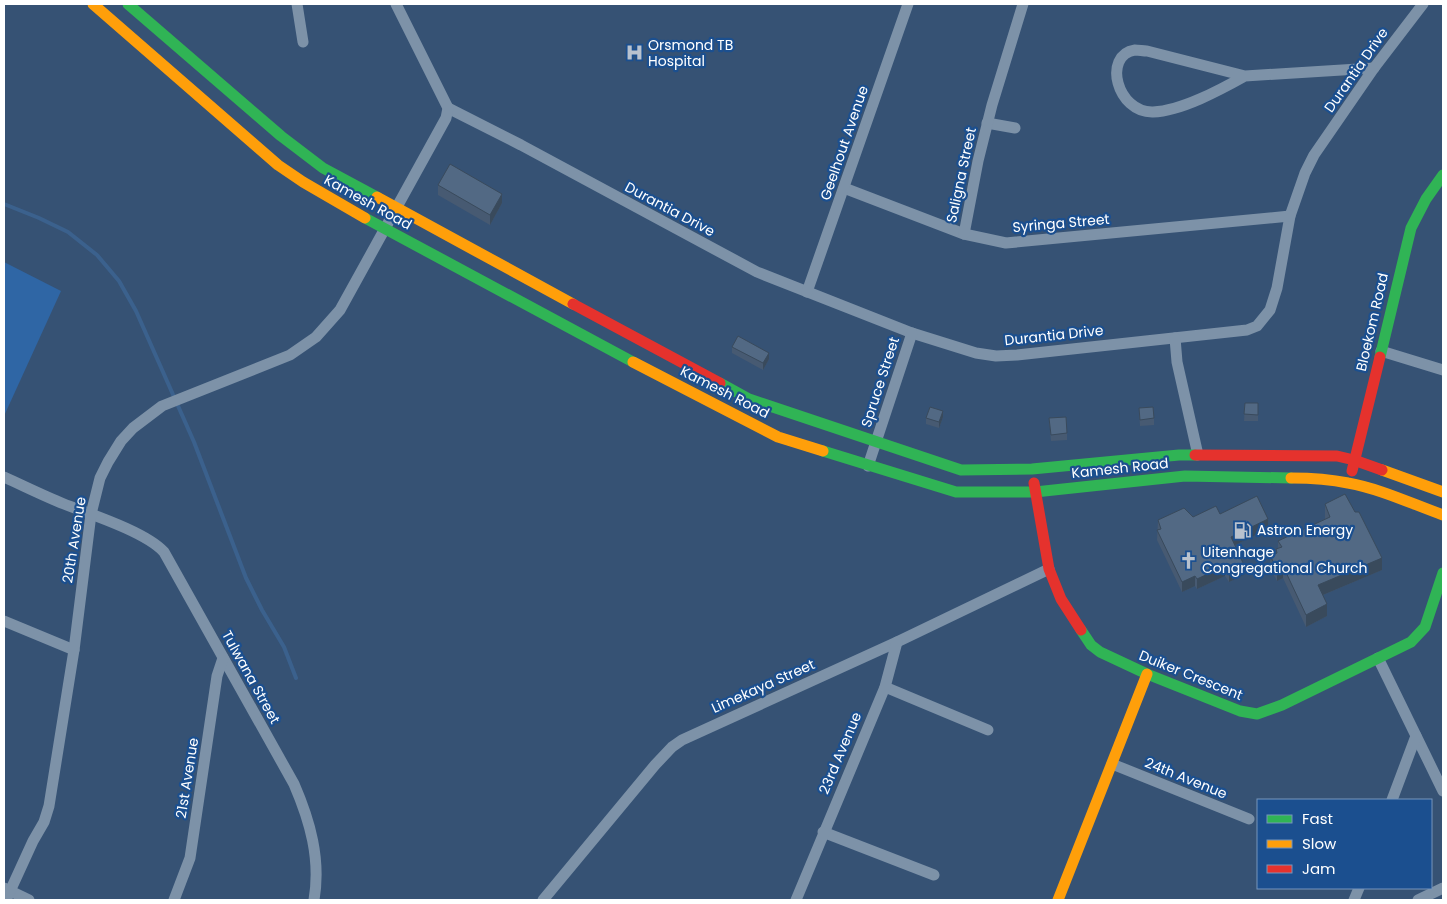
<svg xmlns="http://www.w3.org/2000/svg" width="1447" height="904" font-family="Poppins,sans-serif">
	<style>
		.green { fill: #2f66a5 }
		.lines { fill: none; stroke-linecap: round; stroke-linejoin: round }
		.stream { stroke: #3b618d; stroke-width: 4 }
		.street { stroke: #7d92a8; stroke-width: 11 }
		.fast { stroke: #30b455; stroke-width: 11 }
		.slow { stroke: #ff9f0a; stroke-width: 11 }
		.jam { stroke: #e5322d; stroke-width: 11 }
		.wall { fill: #475a72 }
		.shaded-wall { fill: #394a5c }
		.building { fill: #526984; stroke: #394a5c }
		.labels { text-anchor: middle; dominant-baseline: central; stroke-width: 4.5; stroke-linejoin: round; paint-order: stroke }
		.poi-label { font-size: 14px; fill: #fff; stroke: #1b4f8f; text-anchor: start }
		.street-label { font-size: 14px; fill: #fff; stroke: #1b4f8f }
	</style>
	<rect width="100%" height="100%" fill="#365274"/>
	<path class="green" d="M4,262L61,291L4,416Z"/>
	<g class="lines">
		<path class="stream" d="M4,204L39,218L68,232L97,255L119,281L136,311L194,442L246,578L262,610L284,647L296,678"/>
		<g class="street">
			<path d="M297,4L303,42"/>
			<path d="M1245,76C1220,90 1181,111 1153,112C1117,113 1102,55 1135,50C1139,50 1143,51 1147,51L1245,76L1374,68"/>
			<path d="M448,108L521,145L757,272L912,333L976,353L996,356L1017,355L1247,330L1257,326L1270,310L1277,288L1290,216L1305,173L1314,155L1374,68L1423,4"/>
			<path d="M987,123L1015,128"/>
			<path d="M844,188L964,234L1006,243L1290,216"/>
			<path d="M964,234L978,161L992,105L1023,4"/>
			<path d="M807,292L908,4"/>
			<path d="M1175,338L1177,362L1198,455"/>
			<path d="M1381,351L1443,370"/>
			<path d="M868,466L912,333"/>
			<path d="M4,477C24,486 44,496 64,504C90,514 146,532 164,552L294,784C310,821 321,859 314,900"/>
			<path d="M4,621L74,650"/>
			<path d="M1378,658L1443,791"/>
			<path d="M885,687L988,730"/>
			<path d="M1112,764L1249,819"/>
			<path d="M1392,800L1416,736"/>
			<path d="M823,832L934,875"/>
			<path d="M4,888L29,900"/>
			<path d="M6,900L33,841L44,822L49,806L74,650L91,514L100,478L108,462L121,441L133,428L162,406L290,355L316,337L340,310L446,118L448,108L396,4"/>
			<path d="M174,900L190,858L217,676L223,658"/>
			<path d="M543,900L655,765L672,747L682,740L897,642L1049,569"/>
			<path d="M796,900L885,687L897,642"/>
			<path d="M1354,900L1359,888"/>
			<path d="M1418,900L1443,888"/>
		</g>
		<g class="fast">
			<path d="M128,4L281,136L323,168L377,197"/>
			<path d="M365,218L633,362"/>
			<path d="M1380,357L1411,228L1426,199L1443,175"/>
			<path d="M720,383L749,399L961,470L1032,469L1179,455H1195"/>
			<path d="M823,451L956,492H1035L1185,476L1291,478"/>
			<path d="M1081,630L1091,645L1100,652L1147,674L1240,711L1257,714L1282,705L1411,642L1425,627L1443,573"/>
		</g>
		<g class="slow">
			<path d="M93,4L278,165L303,182L365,218"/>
			<path d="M377,197L573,304"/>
			<path d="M633,362L778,437L823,451"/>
			<path d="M1382,470L1443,492"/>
			<path d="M1291,478C1310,478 1329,479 1348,483C1381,489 1412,504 1443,515"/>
			<path d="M1058,900L1147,674"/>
		</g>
		<g class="jam">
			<path d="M573,304L720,383"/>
			<path d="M1195,455L1337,456L1354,460L1382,470"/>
			<path d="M1352,471L1380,357"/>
			<path d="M1034,483L1049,569L1061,599L1081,630"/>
		</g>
	</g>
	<g class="wall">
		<path d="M438,185L502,203L490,225L438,195Z"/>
		<path d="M732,347L769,359L763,370L732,353Z"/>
		<path d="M1245,403H1258V421H1244Z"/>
		<path d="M1139,408L1154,418V425L1140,426Z"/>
		<path d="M943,417L939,428L926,424V418Z"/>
		<path d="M1049,418L1067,433V440L1051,441Z"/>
		<path d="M1325,504L1382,570L1323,595L1327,616L1306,627L1283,578L1277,581L1270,568V556L1276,554V549L1278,548V541L1325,519Z"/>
		<path d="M1220,514L1268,529L1235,545L1244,575L1229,582L1225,576L1197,589L1195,586L1182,592L1157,540L1158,520L1193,517Z"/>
	</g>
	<g class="shaded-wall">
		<path d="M502,194V203L490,225V215Z"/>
		<path d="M769,353V359L763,370V363Z"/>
		<path d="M943,411V417L939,428V422Z"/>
		<path d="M1268,519V529L1231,547V537Z"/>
		<path d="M1382,558V570L1318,597V585Z"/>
		<path d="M1244,565V575L1229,582V573Z"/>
		<path d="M1225,566V576L1197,589V579Z"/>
		<path d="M1283,566V578L1277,581V568Z"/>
		<path d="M1195,576V586L1182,592V582Z"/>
		<path d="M1327,604V616L1306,627V615Z"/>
	</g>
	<g class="building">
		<path d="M450,164L502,194L490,215L438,185Z"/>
		<path d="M738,336L769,353L763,363L732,347Z"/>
		<path d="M1245,403H1258V415L1244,414Z"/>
		<path d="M930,407L943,411L939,422L926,418Z"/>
		<path d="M1153,407L1154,418L1140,420L1139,408Z"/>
		<path d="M1066,417L1067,433L1051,435L1049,418Z"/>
		<path d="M1345,494L1355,512H1359L1382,558L1318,585L1327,604L1306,615L1283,566L1277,568L1270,556L1277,553L1276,549L1282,547L1278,541L1330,517L1325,504Z"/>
		<path d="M1257,496L1268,519L1231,537L1244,565L1229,573L1225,566L1197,579L1195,576L1182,582L1157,530L1161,529L1158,520L1184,508L1193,517L1216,506L1220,514Z"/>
	</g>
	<defs>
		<symbol id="hospital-bare" viewBox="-9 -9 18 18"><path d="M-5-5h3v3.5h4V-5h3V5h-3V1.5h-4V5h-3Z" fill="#b9c2ce" stroke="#1b4f8f" stroke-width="2.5" paint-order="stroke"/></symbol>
		<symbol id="fuel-bare" viewBox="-9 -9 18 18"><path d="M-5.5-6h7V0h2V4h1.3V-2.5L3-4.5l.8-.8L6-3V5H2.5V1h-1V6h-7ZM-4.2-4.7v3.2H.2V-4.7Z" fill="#b9c2ce" stroke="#1b4f8f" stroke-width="2.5" paint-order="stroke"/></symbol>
		<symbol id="church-bare" viewBox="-9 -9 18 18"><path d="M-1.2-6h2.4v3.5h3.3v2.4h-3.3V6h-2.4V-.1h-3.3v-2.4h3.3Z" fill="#b9c2ce" stroke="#1b4f8f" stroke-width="2.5" paint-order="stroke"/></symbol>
	</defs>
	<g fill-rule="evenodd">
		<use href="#hospital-bare" x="622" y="40" width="25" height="25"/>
		<use href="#fuel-bare" x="1230" y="518" width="25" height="25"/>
		<use href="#church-bare" x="1176" y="548" width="25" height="25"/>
	</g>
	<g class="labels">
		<g class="poi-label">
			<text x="648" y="45">Orsmond TB<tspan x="648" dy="16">Hospital</tspan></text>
			<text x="1257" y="530">Astron Energy</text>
			<text x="1202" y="552">Uitenhage<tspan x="1202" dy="16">Congregational Church</tspan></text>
		</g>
		<g class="street-label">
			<text transform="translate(1356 70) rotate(-55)">Durantia Drive</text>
			<text transform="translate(844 143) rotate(-71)">Geelhout Avenue</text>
			<text transform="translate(961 175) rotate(-78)">Saligna Street</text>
			<text transform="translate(368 202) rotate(29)">Kamesh Road</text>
			<text transform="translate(670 209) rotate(28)">Durantia Drive</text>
			<text transform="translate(1061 223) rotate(-5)">Syringa Street</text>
			<text transform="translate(1372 322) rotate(-77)">Bloekom Road</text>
			<text transform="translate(1054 335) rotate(-6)">Durantia Drive</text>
			<text transform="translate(880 382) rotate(-72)">Spruce Street</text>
			<text transform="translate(725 392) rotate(27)">Kamesh Road</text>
			<text transform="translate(1120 468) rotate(-6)">Kamesh Road</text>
			<text transform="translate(74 540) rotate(-81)">20th Avenue</text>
			<text transform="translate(1191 675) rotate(22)">Duiker Crescent</text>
			<text transform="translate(251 677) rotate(61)">Tulwana Street</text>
			<text transform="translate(763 686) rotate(-24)">Limekaya Street</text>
			<text transform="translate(840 753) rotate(-67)">23rd Avenue</text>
			<text transform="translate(187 778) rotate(-81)">21st Avenue</text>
			<text transform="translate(1186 778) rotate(22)">24th Avenue</text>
		</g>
	</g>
	<rect width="1447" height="904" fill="none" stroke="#ffffff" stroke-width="10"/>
	<rect x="1257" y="799" width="175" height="90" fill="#1b4f8f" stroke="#7695bc"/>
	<rect x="1267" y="815" width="25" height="8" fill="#30b455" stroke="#7695bc"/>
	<text x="1302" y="824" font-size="15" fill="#ffffff">Fast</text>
	<rect x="1267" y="840" width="25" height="8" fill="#ff9f0a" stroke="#7695bc"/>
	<text x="1302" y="849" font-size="15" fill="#ffffff">Slow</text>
	<rect x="1267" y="865" width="25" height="8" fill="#e5322d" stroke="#7695bc"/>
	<text x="1302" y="874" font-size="15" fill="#ffffff">Jam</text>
</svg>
